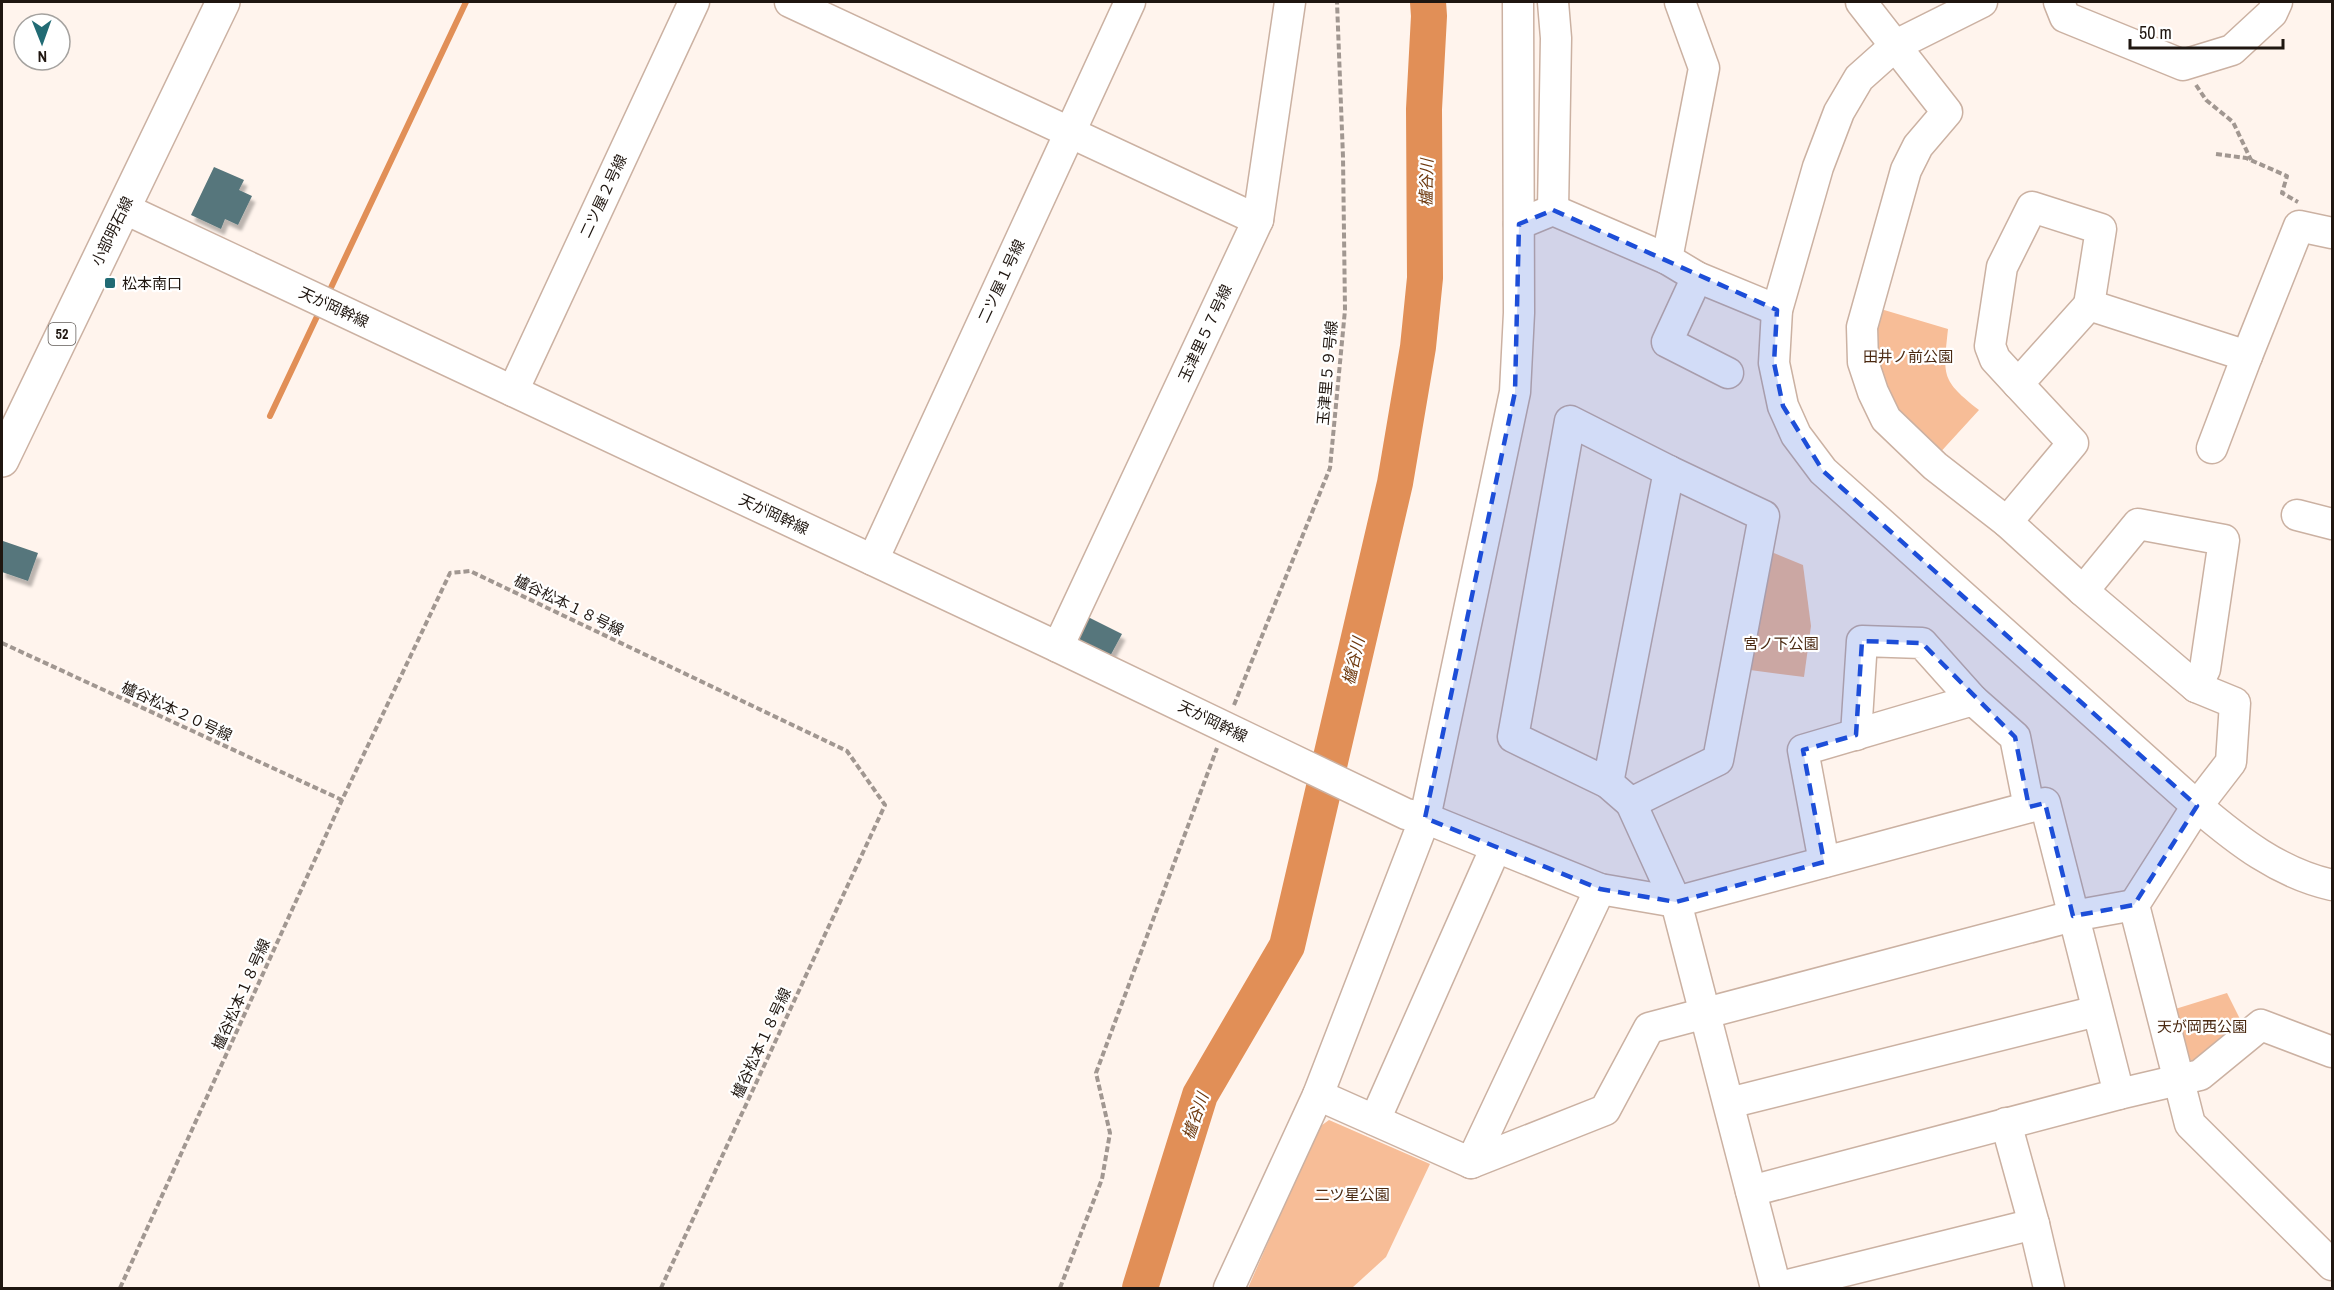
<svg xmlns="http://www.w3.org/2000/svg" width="2334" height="1290" font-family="'Archivo Narrow','Noto Sans JP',sans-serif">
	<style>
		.green { fill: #f7bd97 }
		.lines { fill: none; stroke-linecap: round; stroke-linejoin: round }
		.stream { stroke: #e18f57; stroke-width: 6 }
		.river { stroke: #e18f57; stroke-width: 36 }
		.building { fill: #57767b; filter: url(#shadow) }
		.minor-casing { stroke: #cbb1a2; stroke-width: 33 }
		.major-casing { stroke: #cbb1a2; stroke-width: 36 }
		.path { stroke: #a19791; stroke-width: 4; stroke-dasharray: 6 3; stroke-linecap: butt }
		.minor { stroke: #fff; stroke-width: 30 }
		.major { stroke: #fff; stroke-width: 33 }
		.marked { fill: #1d4ed8; fill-opacity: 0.2; stroke: #1d4ed8; stroke-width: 4.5; stroke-dasharray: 12 8; stroke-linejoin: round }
		.poi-dot { fill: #216b74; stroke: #fff; stroke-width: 2 }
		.labels { text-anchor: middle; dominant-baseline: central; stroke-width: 4.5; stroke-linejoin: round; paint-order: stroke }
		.shield { fill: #fff; stroke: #625c58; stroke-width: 1.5 }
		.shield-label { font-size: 14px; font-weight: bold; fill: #1f1610 }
		.street-label { font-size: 15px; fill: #1f1610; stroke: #fff }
		.poi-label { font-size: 15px; fill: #1f1610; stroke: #fff; text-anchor: start }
		.park-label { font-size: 15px; fill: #4a2911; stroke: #fff }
		.water-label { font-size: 16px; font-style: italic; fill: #6e390e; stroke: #fff }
	</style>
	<defs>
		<filter id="shadow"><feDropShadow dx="3.5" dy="6" stdDeviation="1.5" flood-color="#0004"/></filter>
	</defs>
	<rect width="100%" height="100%" fill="#fff4ed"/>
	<g class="green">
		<path d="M1874,307L1948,329C1943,376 1941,380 1979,410L1936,457L1907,432L1874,374Z"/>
		<path d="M1769,551L1803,565L1811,626L1804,677L1750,670Z"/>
		<path d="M2227,993L2242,1023L2200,1062L2186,1063L2172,1010Z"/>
		<path d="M1329,1120L1430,1164L1386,1257L1352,1288H1248L1318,1128Z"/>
	</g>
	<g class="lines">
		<g class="stream">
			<path d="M328,294L466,2"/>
			<path d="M270,416L321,308"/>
		</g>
		<path class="river" d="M1140,1288L1200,1095L1287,946L1395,483L1418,347L1425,278L1424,109L1429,16L1428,2"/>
	</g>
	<g class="building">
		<path d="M214,167L244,180L239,190L252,196L238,225L225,219L221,229L191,215Z"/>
		<path d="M3,541L38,553L28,581L2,572Z"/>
		<path d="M1088,617L1122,634L1108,660L1075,643Z"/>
	</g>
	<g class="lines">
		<defs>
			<g id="minor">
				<path d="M790,2L1258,220"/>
				<path d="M1861,2L1947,112L1918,146L1906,170L1862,327L1863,362L1873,392L1886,419L1935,466L2007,522L2083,591L2196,687L2235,703L2231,762L2197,806L2134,905L2190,1124L2332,1265"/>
				<path d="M1982,2L1896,45L1859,78L1839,112L1818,167L1777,310L1774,363L1783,406L1796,435L1823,471L2197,806C2238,841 2279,873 2332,885"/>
				<path d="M2059,2L2065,17L2183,65L2232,50L2272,13L2277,2"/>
				<path d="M123,208L1058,647L1406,814L1425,818L1600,889L1676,902L2045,803L2119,1094L1751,1191"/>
				<path d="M1553,210L1556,38L1553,2"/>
				<path d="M1519,224L1553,210L1667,259L1697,277L1777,310"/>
				<path d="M1667,259L1704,68L1680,2"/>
				<path d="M1697,277L1667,342L1728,373"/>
				<path d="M2018,384L1995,359L1990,346L2002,267L2032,207L2101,229L2089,305"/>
				<path d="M513,391L694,2"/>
				<path d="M1570,421L1669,471L1764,516L1718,760L1631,803L1608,783L1513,737Z"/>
				<path d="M2212,448L2247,356"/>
				<path d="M2297,515L2332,524"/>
				<path d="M2007,522L2073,443L2018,384L2089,305L2247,356L2299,226L2332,233"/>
				<path d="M873,560L1130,2"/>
				<path d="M2083,591L2138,524L2224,540L2205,669L2196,687"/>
				<path d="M1058,647L1258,220L1290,2"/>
				<path d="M1856,735L1862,641L1922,643L1973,700"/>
				<path d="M1608,783L1669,471"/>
				<path d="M1631,803L1676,902L1776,1288"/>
				<path d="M1824,862L1803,750L1973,700L2015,737L2029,807"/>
				<path d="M2119,1094L2200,1075L2261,1025L2332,1052"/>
				<path d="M1318,1095L1471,1163L1600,889"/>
				<path d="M1729,1103L2097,1011"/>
				<path d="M1375,1120L1496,847"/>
				<path d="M2006,1123L2034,1224L2049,1288"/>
				<path d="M1471,1163L1605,1110L1649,1028L2073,916L2134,905"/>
				<path d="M1229,1288L1318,1095L1425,818L1515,392L1519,313L1518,2"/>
				<path d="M1776,1288L2034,1224"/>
			</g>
			<path id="major" d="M2,460L223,2"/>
		</defs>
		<use href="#minor" class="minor-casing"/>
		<use href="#major" class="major-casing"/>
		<g class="path">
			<path d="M2196,85L2206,100L2233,122L2251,160"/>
			<path d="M2216,154L2246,158L2287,176L2282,193L2298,202"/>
			<path d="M2,643L342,800"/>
			<path d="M1234,705L1330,468L1345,310L1343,157L1337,2"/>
			<path d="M120,1288L342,800L450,573L470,571L847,751L885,805L661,1288"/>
			<path d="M1060,1288L1102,1179L1110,1133L1096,1073L1217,748"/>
		</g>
		<use href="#minor" class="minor"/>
		<use href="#major" class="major"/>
	</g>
	<path class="marked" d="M1553,210L1777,310L1774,363L1783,406L1823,471L2197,806L2134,905L2073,916L2045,803L2029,807L2015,737L1922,643L1862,641L1856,735L1803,750L1824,862L1676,902L1600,889L1425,818L1515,392L1519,224Z"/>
	<rect class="poi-dot" x="104" y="277" width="12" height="12" rx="3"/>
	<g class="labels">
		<rect class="shield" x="48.5" y="323" width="27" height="22" rx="4.5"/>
		<g class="shield-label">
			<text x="62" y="334">52</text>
		</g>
		<g class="street-label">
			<text transform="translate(603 196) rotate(-65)">二ツ屋２号線</text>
			<text transform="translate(112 231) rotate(-64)">小部明石線</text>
			<text transform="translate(1001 281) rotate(-65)">二ツ屋１号線</text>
			<text transform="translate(334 307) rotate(25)">天が岡幹線</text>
			<text transform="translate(1205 333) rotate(-65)">玉津里５７号線</text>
			<text transform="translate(1327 373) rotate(-85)">玉津里５９号線</text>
			<text transform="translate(774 514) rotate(25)">天が岡幹線</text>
			<text transform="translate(569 605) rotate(26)">櫨谷松本１８号線</text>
			<text transform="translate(177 711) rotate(25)">櫨谷松本２０号線</text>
			<text transform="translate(1213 721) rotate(26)">天が岡幹線</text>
			<text transform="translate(241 994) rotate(-66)">櫨谷松本１８号線</text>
			<text transform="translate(761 1043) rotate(-65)">櫨谷松本１８号線</text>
		</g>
		<g class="poi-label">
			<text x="122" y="283">松本南口</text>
		</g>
		<g class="park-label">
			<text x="1908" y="356">田井ノ前公園</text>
			<text x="1781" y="643">宮ノ下公園</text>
			<text x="2202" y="1026">天が岡西公園</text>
			<text x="1352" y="1194">二ツ星公園</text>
		</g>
		<g class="water-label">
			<text transform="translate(1426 183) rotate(-89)">櫨谷川</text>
			<text transform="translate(1353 661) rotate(-77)">櫨谷川</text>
			<text transform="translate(1195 1116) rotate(-71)">櫨谷川</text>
		</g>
	</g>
	<rect width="2334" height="1290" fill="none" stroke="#1f1610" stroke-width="6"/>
	<g transform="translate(42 42) rotate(179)"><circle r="28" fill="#ffffff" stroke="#a5a29f" stroke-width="1.5"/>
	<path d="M0-4.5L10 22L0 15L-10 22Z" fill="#216b74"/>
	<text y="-9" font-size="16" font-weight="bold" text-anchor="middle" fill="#1f1610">N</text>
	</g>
	<path d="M2130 39v9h153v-9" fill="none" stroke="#1f1610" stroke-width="3"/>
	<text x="2139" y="39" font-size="18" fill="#1f1610" stroke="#ffffff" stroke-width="4.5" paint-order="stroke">50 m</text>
</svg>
